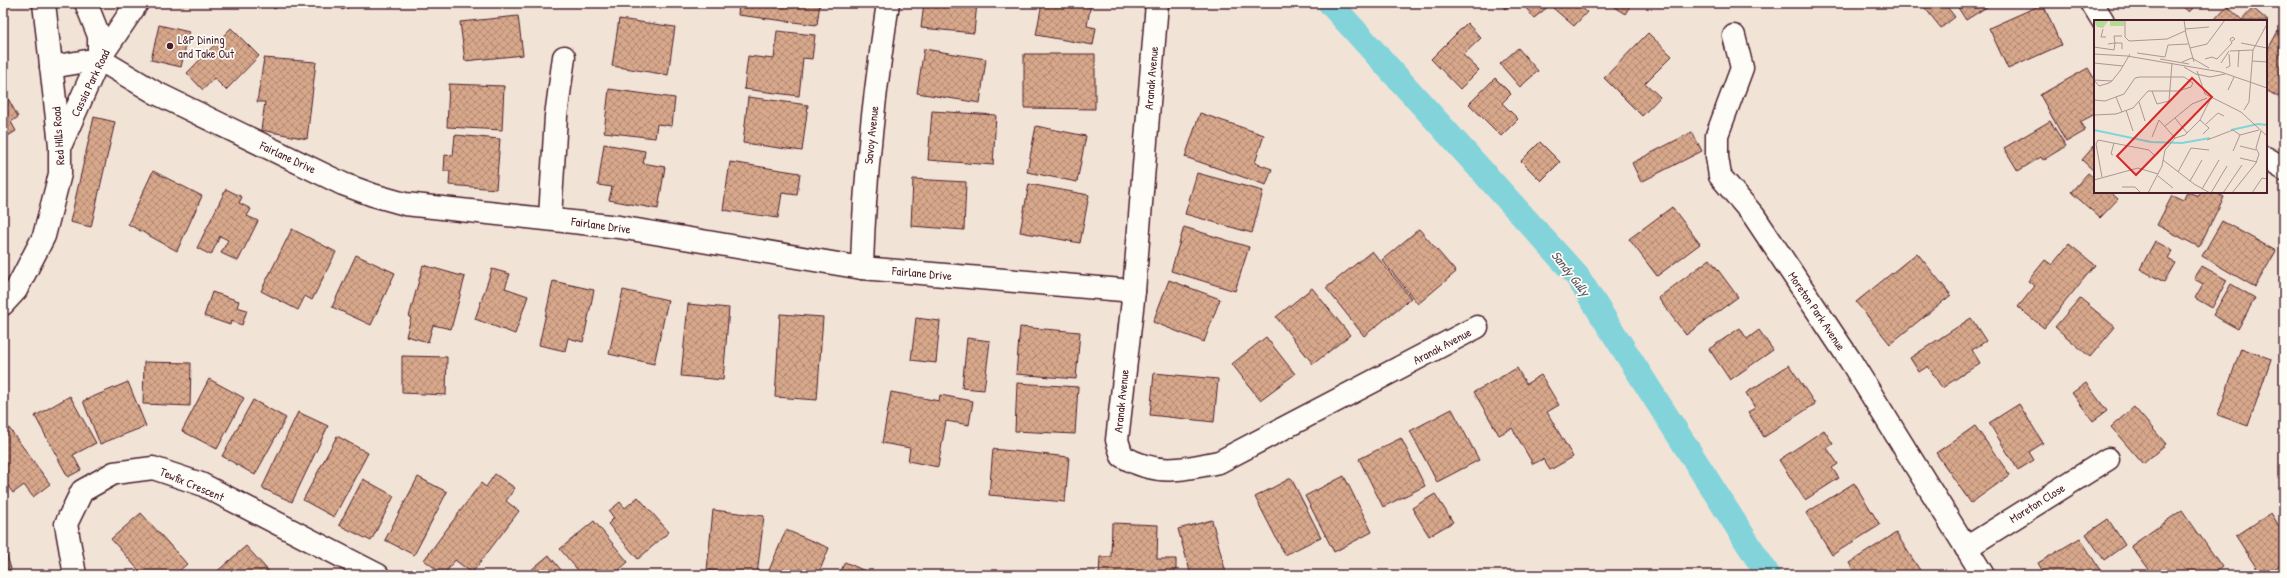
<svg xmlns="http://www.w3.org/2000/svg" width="2287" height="578" font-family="'Patrick Hand',sans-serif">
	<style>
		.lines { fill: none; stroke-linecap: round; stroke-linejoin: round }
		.canal { stroke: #82d4da; stroke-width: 25 }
		.building { fill: url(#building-cross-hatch); stroke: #4a1f2b }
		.street-casing { stroke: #4a1f2b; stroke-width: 25 }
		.secondary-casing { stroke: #4a1f2b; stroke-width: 25 }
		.street { stroke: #fdfcf7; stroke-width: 22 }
		.secondary { stroke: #fdfcf7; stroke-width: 22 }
		.poi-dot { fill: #4a1f2b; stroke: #fdfcf7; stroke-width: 1.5 }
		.labels { text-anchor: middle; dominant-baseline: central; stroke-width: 3.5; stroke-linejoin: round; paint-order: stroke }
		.poi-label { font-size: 12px; fill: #4a1f2b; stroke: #fdfcf7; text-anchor: start }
		.street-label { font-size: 12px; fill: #4a1f2b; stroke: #fdfcf7 }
		.water-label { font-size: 13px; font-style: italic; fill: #5b5560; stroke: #fdfcf7 }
		.inset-river { fill: none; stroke: #82d4da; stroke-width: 2 }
		.inset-road { fill: none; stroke: #af9592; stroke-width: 1 }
		.view { fill: #d62828; fill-opacity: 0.15; stroke: #d62828; stroke-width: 2 }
		.inset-edge { fill: none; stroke: #4a1f2b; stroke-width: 2 }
	</style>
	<defs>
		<pattern id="building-cross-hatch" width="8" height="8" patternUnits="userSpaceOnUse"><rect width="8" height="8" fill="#d8a88b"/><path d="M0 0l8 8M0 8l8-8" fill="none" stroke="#b18872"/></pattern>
	</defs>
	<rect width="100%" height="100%" fill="#f2e3d7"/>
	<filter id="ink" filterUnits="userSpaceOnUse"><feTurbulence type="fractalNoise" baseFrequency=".025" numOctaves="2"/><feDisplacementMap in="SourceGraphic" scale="8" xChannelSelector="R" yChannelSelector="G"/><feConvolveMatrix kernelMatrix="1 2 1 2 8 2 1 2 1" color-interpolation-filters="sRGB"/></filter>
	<g filter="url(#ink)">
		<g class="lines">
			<path class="canal" d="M1330,3L1577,276L1768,575"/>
		</g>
		<g class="building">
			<path d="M271,3H285L274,9Z"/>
			<path d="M339,3H359L342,10Z"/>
			<path d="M739,3H820L817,25L738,15Z"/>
			<path d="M924,3H977L974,33L921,28Z"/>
			<path d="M1042,3H1091L1087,26L1096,28L1093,45L1036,35Z"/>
			<path d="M1501,3H1513L1505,9Z"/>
			<path d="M1522,3H1546L1549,6L1534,18Z"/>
			<path d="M1557,3H1576L1587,12L1574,26L1553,8Z"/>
			<path d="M1608,3H1632L1625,14Z"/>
			<path d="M1921,3H1944L1955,17L1941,28Z"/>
			<path d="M1955,3H1993L1966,20Z"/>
			<path d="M2179,3H2198L2189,12Z"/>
			<path d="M2043,4L2061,45L2008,69L1989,28Z"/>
			<path d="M2227,6L2242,20L2253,8L2268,21L2266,23V21H2213Z"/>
			<path d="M518,16L523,55L465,61L460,22Z"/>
			<path d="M619,19L675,27L668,75L612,66Z"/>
			<path d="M1467,23L1481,38L1463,55L1479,70L1460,89L1431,59Z"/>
			<path d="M159,25L189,32L181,67L151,60Z"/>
			<path d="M231,28L259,56L226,90L214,78L203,90L187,73Z"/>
			<path d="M777,31L815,35L812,59L803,58L799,96L744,89L748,56L774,59Z"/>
			<path d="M2278,31L2284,34V89L2278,97L2266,90V53Z"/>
			<path d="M1648,33L1672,56L1645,83L1660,97L1642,116L1604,78Z"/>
			<path d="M1518,48L1538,71L1520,87L1500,64Z"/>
			<path d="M924,49L986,59L980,103L917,93Z"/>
			<path d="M1024,54H1095V109L1024,108Z"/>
			<path d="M264,58L316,62L307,139L261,130L265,102H257Z"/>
			<path d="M2088,68L2095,80V114L2080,122L2085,131L2066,142L2040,95Z"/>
			<path d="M1495,78L1511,94L1502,103L1518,119L1501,136L1469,104Z"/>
			<path d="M449,84L504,86L502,130L447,127Z"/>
			<path d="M3,89L18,117L11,122L16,131L3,139Z"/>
			<path d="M609,89L675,98L672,126L657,124L655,138L604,132Z"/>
			<path d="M748,97L808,105L802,151L743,143Z"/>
			<path d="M932,111L996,115L993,165L928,160Z"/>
			<path d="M1200,113L1264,135L1255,163L1272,169L1266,185L1185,157Z"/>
			<path d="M94,117L115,122L91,227L70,222Z"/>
			<path d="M2050,121L2066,146L2043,160L2041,157L2018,171L2004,148Z"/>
			<path d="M1036,126L1086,136L1077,182L1027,172Z"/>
			<path d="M1692,132L1702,151L1641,182L1632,163Z"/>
			<path d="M455,135L500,139L496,189L449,185L450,171H444L445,155L453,156Z"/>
			<path d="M1540,142L1560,162L1541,181L1521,161Z"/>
			<path d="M604,144L645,151L643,163L665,167L658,209L609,200L612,187L598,185Z"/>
			<path d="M2095,145V172L2082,160Z"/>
			<path d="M730,162L800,173L797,195L782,193L778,218L723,210Z"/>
			<path d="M153,171L202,196L177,251L128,224Z"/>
			<path d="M1197,173L1263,191L1252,233L1185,214Z"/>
			<path d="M2088,173L2095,179V192H2110L2118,199L2100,218L2071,192Z"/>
			<path d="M913,179L966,182L964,230L911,226Z"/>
			<path d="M1029,184L1089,195L1080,243L1020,232Z"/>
			<path d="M226,189L242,197L239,203L251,209L247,216L258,221L238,261L221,253L228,240L220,236L211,255L197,248Z"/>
			<path d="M2187,192L2199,196L2201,192H2215L2224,197L2199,247L2157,225L2172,196L2183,201Z"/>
			<path d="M1672,207L1700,244L1657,276L1629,239Z"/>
			<path d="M2222,221L2276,251L2255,287L2202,256Z"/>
			<path d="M1184,227L1249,247L1235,291L1171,271Z"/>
			<path d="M292,229L336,252L312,300L305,296L298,310L261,291Z"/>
			<path d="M1419,229L1456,272L1418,304L1382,260Z"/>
			<path d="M2155,241L2173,251L2168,259L2175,263L2164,282L2140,269Z"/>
			<path d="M2069,244L2095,265L2044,328L2018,307L2035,286L2028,281L2045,260L2052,265Z"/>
			<path d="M1372,251L1411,298L1364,336L1326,288Z"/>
			<path d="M1917,253L1951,295L1890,344L1856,302Z"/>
			<path d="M356,255L395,273L371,325L332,307Z"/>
			<path d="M1710,259L1738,297L1686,335L1658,298Z"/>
			<path d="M423,265L465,277L451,329L433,325L428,342L406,336L411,318L409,317Z"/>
			<path d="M2202,266L2227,280L2212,308L2195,298L2203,284L2194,279Z"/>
			<path d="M492,269L510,274L505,288L528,296L515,334L475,319Z"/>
			<path d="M1169,280L1220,299L1204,342L1153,322Z"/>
			<path d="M553,281L594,290L583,342L568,338L565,351L539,345Z"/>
			<path d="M2231,284L2255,298L2238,329L2213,315Z"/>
			<path d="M1312,288L1350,335L1313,364L1276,317Z"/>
			<path d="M623,290L668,300L654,364L609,354Z"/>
			<path d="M212,292L239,301L237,307L247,310L242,325L231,321L230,325L204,316Z"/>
			<path d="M2080,298L2115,327L2090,357L2055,327Z"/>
			<path d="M688,304L729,308L723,380L681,376Z"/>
			<path d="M780,314L823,317L817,400L775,397Z"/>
			<path d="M916,318L940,321L936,363L911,360Z"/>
			<path d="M1971,318L1986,341L1972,350L1980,363L1942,388L1928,366L1919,372L1910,358Z"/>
			<path d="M1020,327L1080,332L1076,379L1016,374Z"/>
			<path d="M1740,328L1747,339L1759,330L1773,350L1730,380L1709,349Z"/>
			<path d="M1266,337L1295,374L1260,400L1232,364Z"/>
			<path d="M967,338L990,341L984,390L962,388Z"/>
			<path d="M2241,348L2271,359L2248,426L2218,415Z"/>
			<path d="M402,356L447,357L446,395L402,393Z"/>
			<path d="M144,362L191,363L190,406L143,404Z"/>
			<path d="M1789,365L1815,404L1764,437L1748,412L1755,408L1746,393Z"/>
			<path d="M1517,368L1526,384L1541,375L1559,405L1547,412L1573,457L1550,470L1543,459L1533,464L1512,428L1499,435L1474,392Z"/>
			<path d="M1154,373L1218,379L1214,422L1150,415Z"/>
			<path d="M209,379L244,398L217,449L182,431Z"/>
			<path d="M128,382L146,426L100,444L83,401Z"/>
			<path d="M1017,383L1078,387L1075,434L1015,431Z"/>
			<path d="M2086,383L2107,411L2093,421L2072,393Z"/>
			<path d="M891,392L939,401L940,395L973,401L969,425L946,421L938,467L908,461L910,448L882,443Z"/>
			<path d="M70,396L96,443L73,455L81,470L68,477L35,416Z"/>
			<path d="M253,400L286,418L255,475L222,456Z"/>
			<path d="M2019,404L2043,443L2029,452L2034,460L2018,470L1989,423Z"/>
			<path d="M2134,407L2166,444L2143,464L2111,427Z"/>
			<path d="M1452,409L1479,460L1437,482L1410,431Z"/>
			<path d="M298,412L328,426L292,502L262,488Z"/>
			<path d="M6,424L50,484L33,497L24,485L13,493L3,479V426Z"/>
			<path d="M1975,426L2010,475L1971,503L1936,453Z"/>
			<path d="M1824,430L1833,444L1827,448L1838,464L1832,468L1839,478L1805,500L1779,460Z"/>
			<path d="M337,436L368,453L334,517L303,500Z"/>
			<path d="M1401,438L1425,486L1383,507L1359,459Z"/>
			<path d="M993,449L1069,457L1065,502L989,495Z"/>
			<path d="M495,474L515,488L506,501L519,511L472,573L455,560L444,575L424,560L481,483L486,487Z"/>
			<path d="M1344,476L1372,532L1334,552L1305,496Z"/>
			<path d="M418,477L447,492L414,555L385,540Z"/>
			<path d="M1291,478L1321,537L1285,555L1255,497Z"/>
			<path d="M363,479L394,496L371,541L339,525Z"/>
			<path d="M1854,483L1880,525L1832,555L1806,513Z"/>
			<path d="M1435,494L1453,522L1429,536L1412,508Z"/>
			<path d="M638,497L669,532L638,559L608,524L614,518L609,511L620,502L625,508Z"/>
			<path d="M713,510L764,516L757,575L707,570Z"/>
			<path d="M2182,510L2222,567L2211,575H2152L2131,546Z"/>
			<path d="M141,513L187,564L179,571L183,575H143L111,539Z"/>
			<path d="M2271,513L2284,534V563L2264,575H2261L2236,536Z"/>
			<path d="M2108,519L2125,545L2104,560L2086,534Z"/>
			<path d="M1212,520L1226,573L1217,575H1191L1178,529Z"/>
			<path d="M594,521L628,562L613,575H582L560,549Z"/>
			<path d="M1112,523L1158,525L1157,559H1176V575H1099L1100,557H1111Z"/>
			<path d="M786,530L829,548L818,575H767Z"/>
			<path d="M1896,533L1923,575H1856L1849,563Z"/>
			<path d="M2080,538L2103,575H2045L2038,563Z"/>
			<path d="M3,543L11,569L3,572Z"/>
			<path d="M246,546L272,575H213Z"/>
			<path d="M549,555L565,575H525Z"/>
			<path d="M845,562L874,575H839Z"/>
		</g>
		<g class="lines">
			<defs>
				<g id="street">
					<path d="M1157,3L1134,291L1117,440L1122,456C1156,476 1182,470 1219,462L1477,327"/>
					<path d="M2092,3L2103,21"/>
					<path d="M1734,36L1742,68L1717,135V157L1720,176L1754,216L1850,360L1983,575"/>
					<path d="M99,59L156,93L343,184L373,195L405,204L619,227L862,268L1134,291"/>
					<path d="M2266,158L2284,169"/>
					<path d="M550,218L556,116L564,57"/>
					<path d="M862,268C864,179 875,91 888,3"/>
					<path d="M1966,548L2108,459"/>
					<path d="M75,575L66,524L82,491L114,473L153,468L201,484L378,575"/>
				</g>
				<g id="secondary">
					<path d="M51,67L99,59V36L86,3"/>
					<path d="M61,144L99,59L137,3"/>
					<path d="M3,304L16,290L44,236L60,174V145L44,3"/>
				</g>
			</defs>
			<use href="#street" class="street-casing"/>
			<use href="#secondary" class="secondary-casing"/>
			<use href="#street" class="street"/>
			<use href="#secondary" class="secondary"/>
		</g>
	</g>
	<circle class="poi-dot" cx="170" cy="46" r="4"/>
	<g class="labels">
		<g class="poi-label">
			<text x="178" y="39">L&amp;P Dining<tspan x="178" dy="14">and Take Out</tspan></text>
		</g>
		<g class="street-label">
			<text transform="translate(1151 78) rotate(-85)">Aranak Avenue</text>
			<text transform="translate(90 83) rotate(-64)">Cassia Park Road</text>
			<text transform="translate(871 135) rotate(-84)">Savoy Avenue</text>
			<text transform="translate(58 136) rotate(-94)">Red Hills Road</text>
			<text transform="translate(288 157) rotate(25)">Fairlane Drive</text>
			<text transform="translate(601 225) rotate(8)">Fairlane Drive</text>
			<text transform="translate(922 273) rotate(5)">Fairlane Drive</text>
			<text transform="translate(1817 311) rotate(56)">Moreton Park Avenue</text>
			<text transform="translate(1442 346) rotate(-28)">Aranak Avenue</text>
			<text transform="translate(1121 401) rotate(-84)">Aranak Avenue</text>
			<text transform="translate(192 484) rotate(23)">Tewfix Crescent</text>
			<text transform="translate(2037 503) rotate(-32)">Moreton Close</text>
		</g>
		<g class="water-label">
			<text transform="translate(1571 273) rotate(52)">Sandy Gully</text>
		</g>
	</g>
	<g transform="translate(2094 20)">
		<rect width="173" height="173" fill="#f2e3d7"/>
		<path d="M0,0H15L9,8L3,7ZM16,0H30V6H16Z" fill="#b3da96"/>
		<path class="inset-river" d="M0,110L57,122L88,123L116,118M137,110L164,104L173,105"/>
		<path class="inset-road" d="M31,0V17L35,21L73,19L91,11M90,0L92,14L100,42M9,9L7,17H12M91,9L115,7M28,16H20L21,23H28V29M147,23L173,28M0,27L20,30L21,23L14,24M96,28L113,24L131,0M136,31L159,30M43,33L71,37L74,25L94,24M0,34L33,36L127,52L173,68M66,39L95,44M111,39L118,37L123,39L138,23L136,19L139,17L141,19L138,21M158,41L173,42M88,42L98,38L115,48M0,43L29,46M127,43L135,31M90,47L102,54L116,57L131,54M144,47L145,30M132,48L136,46L135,34M103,51L111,74L147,92L173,116M18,61L0,60L5,66L15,63L18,61L21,57L26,51L36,34M134,70L140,57M58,71L63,84L75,81L78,43M22,77L28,92M0,80L11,81L30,74L41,58L46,57H90L99,63L97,67L84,71H54L39,88L22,94L0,95M45,82L51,101M32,90L39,111M150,90L155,82L159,30L173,4M81,98L93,113M106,100L115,108L109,114M112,104L124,93L130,96M71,106L98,84L113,78M58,117L65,100L81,118M113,120L139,110L146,115M146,126L162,130M139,131L146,115L165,110M19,135L17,134L20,123M146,138L163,142M69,140L100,164L116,173M84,152L97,128L115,130M64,156L79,168M8,157L2,124L4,120L55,130L60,135M0,160L44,148L64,154M96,161L108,140M28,167H41L47,173M108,169L125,140M54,173L68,146L71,130L81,118L91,115L106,100L117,78M117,173L133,146M129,173L148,145M138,173L162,143L165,134L162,128L167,111M158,173L168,158L173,159"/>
		<path class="view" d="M98,58L118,77L42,155L23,136Z"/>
		<rect width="173" height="173" class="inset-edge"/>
	</g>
	<rect width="2287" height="578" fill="none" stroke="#fdfcf7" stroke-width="16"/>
	<rect x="8" y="8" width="2271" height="562" fill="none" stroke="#4a1f2b" stroke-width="1.5" filter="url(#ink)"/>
</svg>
